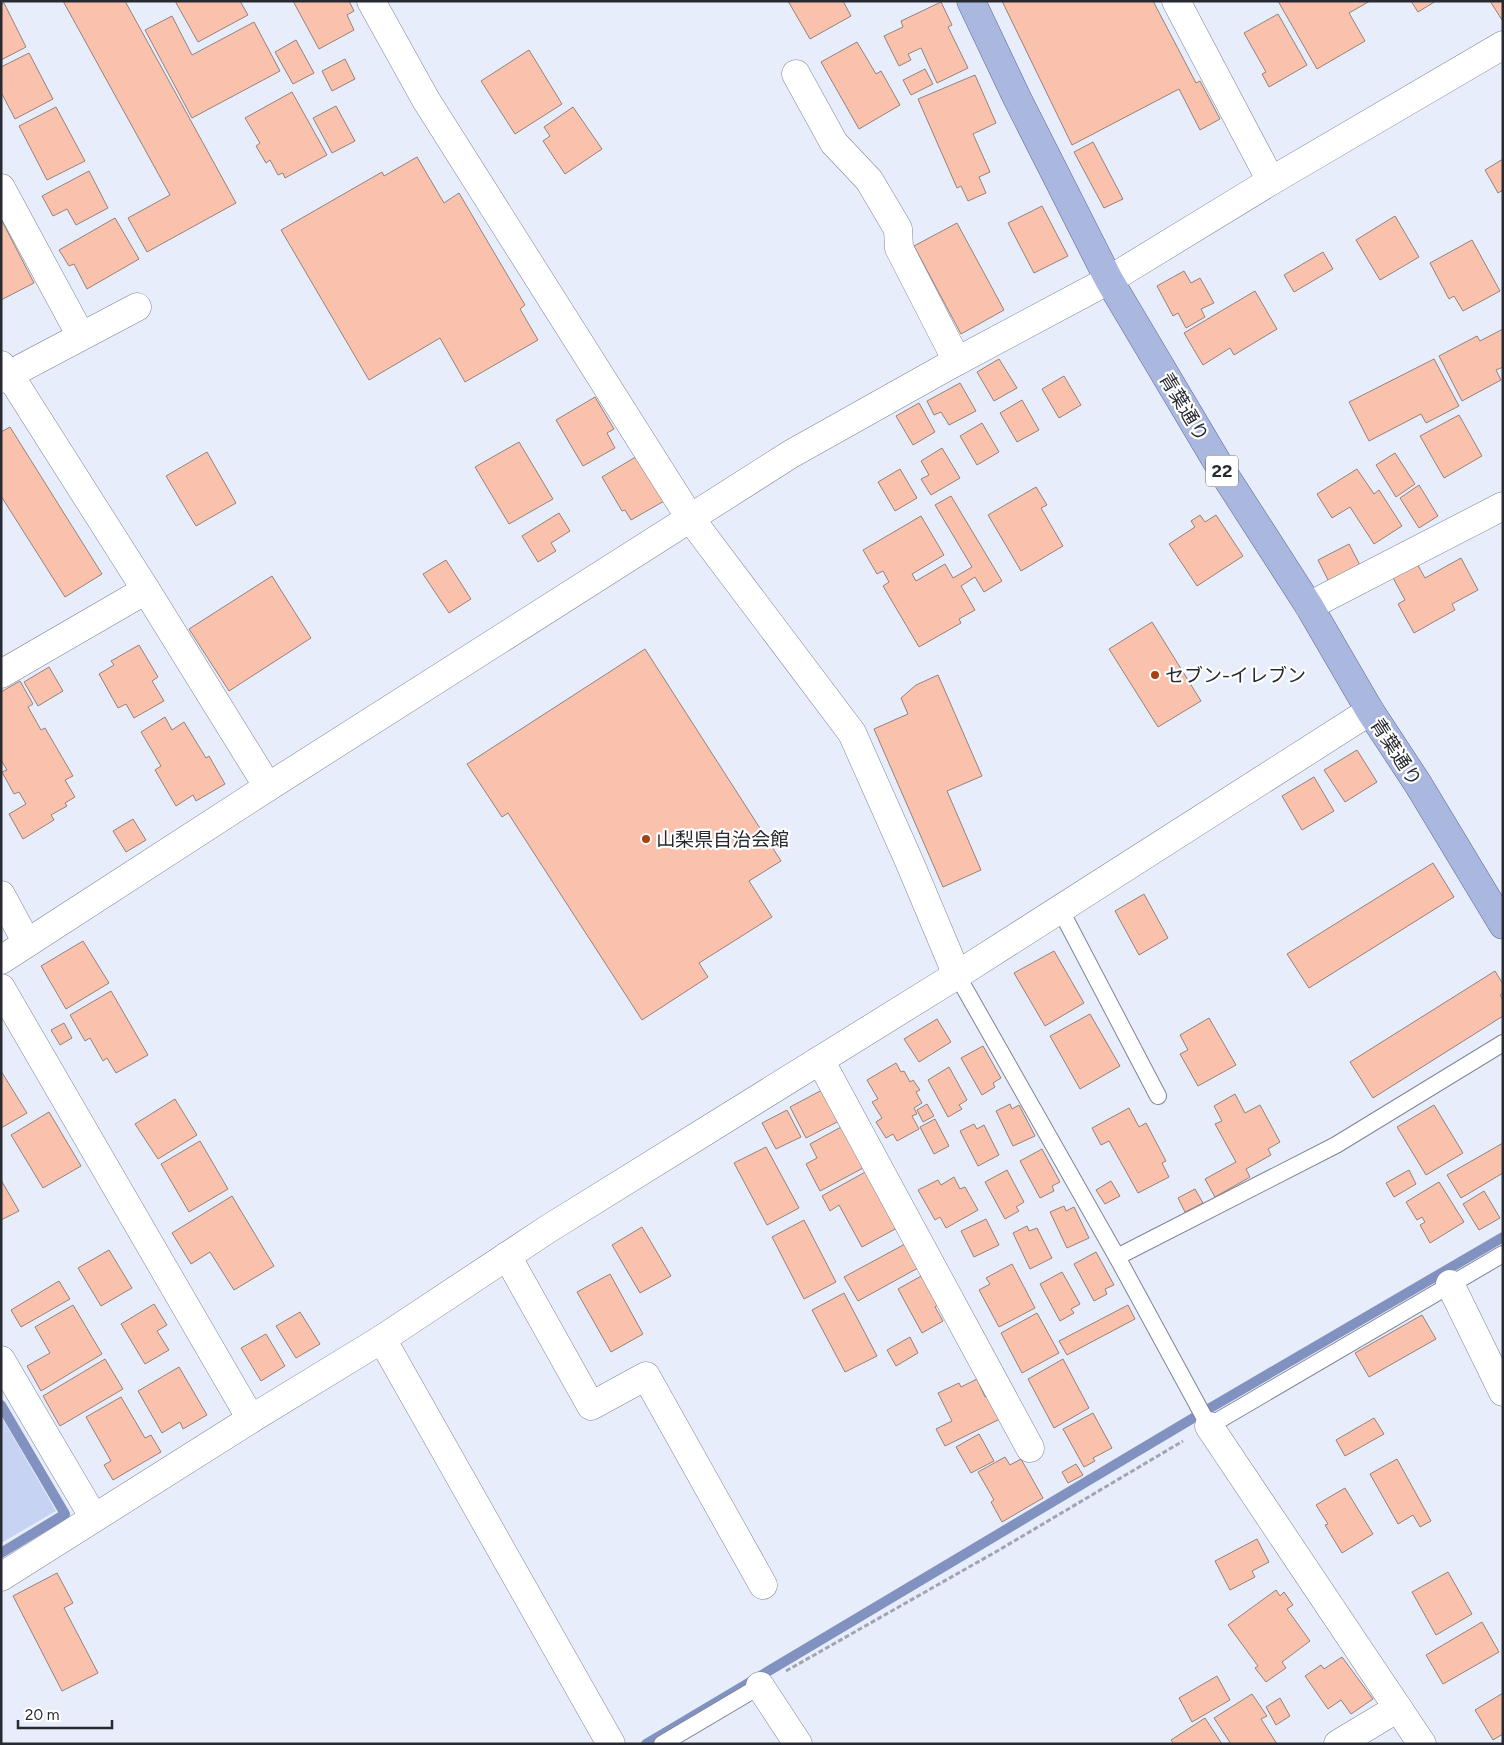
<svg xmlns="http://www.w3.org/2000/svg" width="1504" height="1745" font-family="Figtree,'Noto Sans JP',sans-serif">
	<style>
		.green { fill: #c7d3f2 }
		.lines { fill: none; stroke-linecap: round; stroke-linejoin: round }
		.stream { stroke: #8192c0; stroke-width: 10 }
		.building { fill: #fac1ac; stroke: #95827b }
		.service-casing { stroke: #7f8596; stroke-width: 18 }
		.minor-casing { stroke: #7f8596; stroke-width: 29 }
		.tertiary-casing { stroke: #7f8596; stroke-width: 29 }
		.primary-casing { stroke: #576796; stroke-width: 29 }
		.path { stroke: #a1a5b1; stroke-width: 3; stroke-dasharray: 5 2.5; stroke-linecap: butt }
		.service { stroke: #fff; stroke-width: 16 }
		.minor { stroke: #fff; stroke-width: 28 }
		.tertiary { stroke: #fff; stroke-width: 28 }
		.primary { stroke: #aab8e0; stroke-width: 28 }
		.poi-dot { fill: #a64114; stroke: #fff; stroke-width: 2 }
		.labels { text-anchor: middle; dominant-baseline: central; stroke-width: 4.5; stroke-linejoin: round; paint-order: stroke }
		.shield { fill: #fff; stroke: #686a6f; stroke-width: 1 }
		.shield-label { font-size: 18px; font-weight: bold; fill: #282a31 }
		.street-label { font-size: 19px; fill: #282a31; stroke: #fff }
		.poi-label { font-size: 19px; fill: #282a31; stroke: #fff; text-anchor: start }
	</style>
	<rect width="100%" height="100%" fill="#e7edfb"/>
	<path class="green" d="M1,1416L56,1511L1,1543Z"/>
	<g class="lines">
		<g class="stream">
			<path d="M1,1405L65,1514L1,1553"/>
			<path d="M646,1744L1205,1411L1503,1237"/>
		</g>
	</g>
	<g class="building">
		<path d="M63,1H125L236,203L147,252L128,218L170,195Z"/>
		<path d="M175,1H240L248,15L198,42Z"/>
		<path d="M293,1H349L354,11L347,15L354,30L319,49Z"/>
		<path d="M788,1H843L851,16L810,39Z"/>
		<path d="M1002,1H1153L1196,83L1200,81L1220,119L1200,130L1179,89L1072,145Z"/>
		<path d="M1278,1H1370L1349,13L1365,41L1317,69Z"/>
		<path d="M1411,1H1436L1418,12Z"/>
		<path d="M1490,1H1503V20H1502Z"/>
		<path d="M941,2L952,25L948,27L968,68L937,83L921,48L908,54L911,60L899,66L884,36L903,27L901,21Z"/>
		<path d="M4,3L26,47L1,60V4Z"/>
		<path d="M1278,14L1307,65L1269,87L1262,74L1266,72L1244,33Z"/>
		<path d="M172,16L192,55L254,22L280,71L192,118L145,30Z"/>
		<path d="M296,40L314,73L293,84L275,52Z"/>
		<path d="M857,42L876,74L881,71L900,105L859,129L821,62Z"/>
		<path d="M529,50L562,104L515,134L481,81Z"/>
		<path d="M29,53L53,99L15,119L1,92V67Z"/>
		<path d="M345,59L355,79L332,91L322,71Z"/>
		<path d="M925,69L933,84L911,95L903,80Z"/>
		<path d="M975,75L996,123L973,134L990,172L979,177L986,193L968,201L961,186L957,188L918,99Z"/>
		<path d="M292,92L327,155L285,178L283,173L278,175L270,160L266,163L256,146L260,143L245,118Z"/>
		<path d="M336,106L355,141L332,153L313,118Z"/>
		<path d="M56,107L85,161L47,180L19,126Z"/>
		<path d="M573,107L602,149L565,174L543,141L550,136L544,127Z"/>
		<path d="M1093,142L1123,199L1104,208L1074,152Z"/>
		<path d="M417,157L444,203L459,193L525,305L520,309L538,340L465,382L440,338L369,380L281,230L382,172L384,176Z"/>
		<path d="M1503,159V190L1498,193L1485,170Z"/>
		<path d="M89,171L108,208L76,225L67,209L53,216L42,196Z"/>
		<path d="M1042,206L1068,256L1034,273L1008,223Z"/>
		<path d="M1395,216L1419,257L1380,280L1356,240Z"/>
		<path d="M115,218L139,259L87,289L74,264L69,266L59,250Z"/>
		<path d="M1,219L34,283L1,300Z"/>
		<path d="M957,223L1004,310L961,334L914,246Z"/>
		<path d="M1472,240L1500,291L1463,311L1454,296L1449,299L1430,263Z"/>
		<path d="M1323,252L1333,269L1294,292L1284,275Z"/>
		<path d="M1184,271L1191,283L1200,278L1214,303L1201,309L1205,317L1186,328L1178,313L1173,316L1157,286Z"/>
		<path d="M1255,291L1277,329L1234,355L1230,348L1203,365L1184,333Z"/>
		<path d="M1503,329V367L1496,370L1501,380L1462,401L1439,356L1477,336L1480,341Z"/>
		<path d="M999,359L1017,388L994,401L977,372Z"/>
		<path d="M1434,359L1459,406L1426,423L1421,414L1369,441L1349,402Z"/>
		<path d="M1064,376L1081,405L1059,418L1042,389Z"/>
		<path d="M960,383L976,411L949,425L941,412L934,415L927,401Z"/>
		<path d="M595,397L614,429L607,433L615,448L583,466L556,420Z"/>
		<path d="M1022,400L1039,430L1017,442L1000,413Z"/>
		<path d="M919,403L935,432L913,445L896,416Z"/>
		<path d="M1459,415L1482,456L1444,478L1420,436Z"/>
		<path d="M982,423L999,452L977,465L960,436Z"/>
		<path d="M10,427L102,574L65,597L1,496V432Z"/>
		<path d="M519,442L553,499L509,524L475,467Z"/>
		<path d="M942,448L960,478L931,495L921,479L929,475L921,461Z"/>
		<path d="M207,452L236,503L196,526L166,476Z"/>
		<path d="M1395,453L1415,484L1396,497L1376,465Z"/>
		<path d="M639,455L666,500L631,520L625,510L622,511L602,477Z"/>
		<path d="M900,469L917,498L895,511L878,482Z"/>
		<path d="M1357,469L1374,494L1379,490L1402,526L1374,544L1350,507L1332,518L1317,494Z"/>
		<path d="M1419,485L1438,516L1419,528L1400,498Z"/>
		<path d="M1036,487L1047,505L1041,508L1063,546L1021,571L988,515Z"/>
		<path d="M951,496L1002,581L984,592L975,577L961,586L975,610L959,619L961,623L919,647L883,586L889,582L883,571L877,574L863,550L921,516L944,555L912,574L916,581L945,564L953,578L972,567L935,505Z"/>
		<path d="M559,513L570,531L551,543L556,551L538,562L522,536Z"/>
		<path d="M1200,515L1205,522L1216,515L1243,556L1197,586L1169,544L1195,527L1191,521Z"/>
		<path d="M1349,544L1361,567L1330,584L1318,560Z"/>
		<path d="M1461,558L1478,590L1452,604L1455,610L1414,633L1398,604L1405,600L1392,576L1416,562L1425,578Z"/>
		<path d="M446,560L471,599L449,613L423,574Z"/>
		<path d="M272,576L311,638L229,691L189,629Z"/>
		<path d="M1152,622L1201,701L1158,727L1109,649Z"/>
		<path d="M139,645L158,677L152,681L164,701L134,718L126,704L118,708L99,674L114,665L111,661Z"/>
		<path d="M645,649L781,861L749,881L772,917L699,963L708,977L642,1020L508,813L502,817L467,764Z"/>
		<path d="M49,667L63,691L38,706L24,682Z"/>
		<path d="M938,675L982,776L947,791L981,870L943,887L874,729L908,714L901,698L916,685Z"/>
		<path d="M20,681L33,704L28,707L41,730L45,728L73,776L65,780L75,797L65,803L67,806L51,815L54,820L23,839L9,814L26,804L19,792L14,794L2,772L7,770L1,760V692Z"/>
		<path d="M165,717L172,730L184,722L206,758L209,756L225,784L196,801L193,795L176,806L155,770L161,766L141,732Z"/>
		<path d="M1357,750L1377,782L1345,802L1324,770Z"/>
		<path d="M1314,777L1334,811L1302,830L1282,796Z"/>
		<path d="M133,819L146,840L126,852L113,831Z"/>
		<path d="M1433,863L1454,897L1309,988L1287,954Z"/>
		<path d="M1144,894L1168,938L1139,955L1115,911Z"/>
		<path d="M83,941L109,983L66,1009L41,966Z"/>
		<path d="M1054,951L1084,1003L1045,1026L1014,973Z"/>
		<path d="M1495,971L1503,984V993L1500,995L1503,1000V1016L1373,1098L1350,1062Z"/>
		<path d="M111,991L148,1055L116,1073L107,1058L103,1061L90,1038L85,1041L70,1015Z"/>
		<path d="M1090,1014L1120,1066L1080,1089L1050,1036Z"/>
		<path d="M1209,1018L1236,1065L1198,1086L1180,1054L1188,1050L1180,1035Z"/>
		<path d="M937,1019L951,1042L919,1062L904,1039Z"/>
		<path d="M64,1023L72,1038L60,1045L51,1030Z"/>
		<path d="M983,1046L1001,1078L993,1083L995,1087L982,1095L961,1058Z"/>
		<path d="M896,1063L901,1072L904,1071L910,1082L913,1080L920,1090L916,1092L922,1103L914,1108L917,1114L912,1116L919,1129L897,1141L893,1134L886,1138L876,1122L882,1118L872,1102L878,1099L867,1080Z"/>
		<path d="M949,1067L967,1100L959,1105L962,1109L948,1117L928,1080Z"/>
		<path d="M1,1071L27,1113L1,1128Z"/>
		<path d="M824,1089L841,1120L806,1138L790,1107Z"/>
		<path d="M1235,1094L1245,1113L1260,1105L1280,1142L1268,1149L1271,1155L1246,1169L1250,1177L1215,1197L1205,1179L1236,1162L1215,1124L1222,1121L1214,1106Z"/>
		<path d="M175,1099L197,1135L158,1159L135,1124Z"/>
		<path d="M927,1104L934,1116L923,1122L917,1110Z"/>
		<path d="M1010,1104L1012,1109L1019,1105L1035,1136L1013,1146L996,1111Z"/>
		<path d="M1434,1105L1463,1153L1426,1175L1397,1127Z"/>
		<path d="M1129,1108L1139,1127L1146,1123L1166,1161L1162,1163L1169,1177L1138,1193L1109,1141L1101,1145L1092,1128Z"/>
		<path d="M787,1110L801,1137L776,1149L762,1123Z"/>
		<path d="M49,1112L81,1166L43,1188L11,1135Z"/>
		<path d="M935,1119L949,1146L934,1154L920,1127Z"/>
		<path d="M974,1124L977,1129L984,1125L999,1155L978,1166L960,1131Z"/>
		<path d="M843,1126L865,1167L820,1191L806,1164L817,1158L810,1144Z"/>
		<path d="M200,1141L228,1189L189,1212L161,1164Z"/>
		<path d="M1503,1143V1173L1461,1198L1447,1175Z"/>
		<path d="M766,1147L799,1208L767,1225L734,1163Z"/>
		<path d="M1042,1149L1060,1182L1052,1186L1054,1191L1040,1198L1020,1161Z"/>
		<path d="M1007,1170L1024,1202L1016,1207L1019,1211L1005,1219L985,1182Z"/>
		<path d="M1409,1170L1416,1184L1394,1197L1386,1183Z"/>
		<path d="M867,1171L899,1227L862,1247L839,1205L830,1211L822,1196Z"/>
		<path d="M954,1177L960,1189L965,1187L978,1210L946,1228L940,1217L935,1220L918,1190L938,1180L941,1185Z"/>
		<path d="M1,1180L19,1211L1,1220Z"/>
		<path d="M1111,1181L1120,1196L1105,1204L1096,1190Z"/>
		<path d="M1439,1182L1464,1222L1430,1243L1420,1225L1425,1222L1422,1217L1417,1220L1406,1202Z"/>
		<path d="M1195,1189L1203,1203L1185,1212L1178,1198Z"/>
		<path d="M1484,1191L1500,1218L1479,1230L1463,1204Z"/>
		<path d="M232,1196L274,1266L234,1290L210,1252L191,1264L172,1233Z"/>
		<path d="M1064,1206L1066,1211L1074,1207L1089,1238L1067,1248L1050,1212Z"/>
		<path d="M986,1219L999,1245L974,1257L961,1231Z"/>
		<path d="M804,1220L836,1282L804,1299L772,1237Z"/>
		<path d="M1027,1226L1029,1231L1037,1228L1052,1258L1030,1269L1013,1233Z"/>
		<path d="M642,1227L671,1276L640,1293L612,1245Z"/>
		<path d="M905,1244L918,1268L858,1301L844,1277Z"/>
		<path d="M109,1250L132,1288L101,1306L78,1268Z"/>
		<path d="M1096,1252L1114,1285L1105,1289L1107,1294L1094,1301L1074,1264Z"/>
		<path d="M1012,1264L1035,1308L999,1327L979,1290L990,1284L986,1278Z"/>
		<path d="M1062,1272L1080,1304L1071,1309L1074,1313L1060,1321L1040,1284Z"/>
		<path d="M610,1274L643,1334L611,1352L577,1292Z"/>
		<path d="M923,1275L939,1304L935,1307L943,1321L922,1333L898,1289Z"/>
		<path d="M59,1281L70,1299L21,1327L11,1310Z"/>
		<path d="M844,1293L877,1356L845,1372L812,1310Z"/>
		<path d="M154,1304L167,1325L157,1331L169,1350L145,1364L121,1324Z"/>
		<path d="M73,1305L102,1354L41,1391L27,1366L50,1353L35,1327Z"/>
		<path d="M1128,1305L1135,1319L1067,1355L1059,1341Z"/>
		<path d="M300,1312L320,1344L296,1358L276,1326Z"/>
		<path d="M1037,1313L1059,1353L1022,1373L1001,1333Z"/>
		<path d="M1422,1315L1436,1339L1369,1377L1355,1353Z"/>
		<path d="M266,1334L285,1366L261,1381L241,1348Z"/>
		<path d="M910,1337L918,1353L896,1366L887,1350Z"/>
		<path d="M105,1359L123,1389L60,1426L43,1396Z"/>
		<path d="M1063,1359L1089,1408L1054,1428L1028,1379Z"/>
		<path d="M179,1367L207,1415L183,1429L180,1422L162,1433L138,1391Z"/>
		<path d="M977,1379L985,1397L990,1394L1002,1418L945,1446L936,1429L952,1421L938,1393L959,1383L961,1387Z"/>
		<path d="M121,1397L145,1438L151,1435L161,1452L113,1480L104,1465L111,1461L86,1417Z"/>
		<path d="M1093,1413L1112,1448L1093,1458L1095,1461L1084,1467L1063,1429Z"/>
		<path d="M1374,1418L1384,1434L1345,1456L1336,1440Z"/>
		<path d="M979,1434L994,1461L971,1473L956,1447Z"/>
		<path d="M1005,1457L1010,1465L1021,1459L1043,1498L1002,1522L991,1502L994,1500L978,1472Z"/>
		<path d="M1397,1459L1431,1521L1420,1527L1413,1515L1398,1524L1370,1474Z"/>
		<path d="M1076,1464L1083,1475L1068,1483L1062,1472Z"/>
		<path d="M1345,1488L1373,1534L1342,1553L1325,1525L1328,1524L1316,1505Z"/>
		<path d="M1257,1539L1269,1562L1252,1571L1255,1577L1230,1590L1215,1561Z"/>
		<path d="M1448,1572L1472,1614L1436,1635L1412,1592Z"/>
		<path d="M57,1573L73,1603L64,1608L98,1673L62,1691L13,1596Z"/>
		<path d="M1276,1590L1280,1596L1284,1592L1293,1605L1287,1609L1310,1641L1282,1662L1286,1668L1266,1682L1255,1668L1258,1666L1228,1625Z"/>
		<path d="M1482,1622L1499,1652L1443,1684L1426,1655Z"/>
		<path d="M1342,1657L1373,1699L1351,1714L1341,1700L1328,1709L1305,1676L1321,1665L1324,1669Z"/>
		<path d="M1217,1676L1230,1700L1192,1722L1179,1698Z"/>
		<path d="M1503,1693V1734L1493,1740L1475,1710Z"/>
		<path d="M1252,1694L1267,1716L1261,1719L1277,1744H1231L1214,1718Z"/>
		<path d="M1280,1698L1290,1716L1276,1725L1266,1707Z"/>
		<path d="M1205,1718L1222,1744H1174L1171,1740Z"/>
	</g>
	<g class="lines">
		<defs>
			<g id="service">
				<path d="M1060,909L1158,1096"/>
				<path d="M957,975L1117,1257L1209,1426L1503,1254"/>
				<path d="M1117,1257L1336,1145L1503,1043"/>
				<path d="M662,1744L760,1686"/>
			</g>
			<g id="minor">
				<path d="M371,1L426,100L690,518L852,733L909,861L957,975"/>
				<path d="M1176,1L1271,181"/>
				<path d="M796,74L834,143L869,180L898,229L899,248L957,361"/>
				<path d="M1,188L81,336"/>
				<path d="M1,365L9,374L146,590L268,787"/>
				<path d="M1309,606L1503,506"/>
				<path d="M1,674L146,590"/>
				<path d="M1,895L27,943"/>
				<path d="M1,960L268,787L791,454L948,366L1109,280L1271,181L1503,45"/>
				<path d="M1,988L251,1419"/>
				<path d="M820,1060L1030,1448"/>
				<path d="M507,1256L591,1406L646,1376L763,1585"/>
				<path d="M1450,1284L1503,1392"/>
				<path d="M382,1339L611,1744"/>
				<path d="M1,1360L94,1518"/>
				<path d="M1209,1426L1422,1744"/>
				<path d="M1,1577L251,1419L382,1339L548,1229L957,975L1370,711"/>
				<path d="M760,1686L798,1744"/>
				<path d="M1338,1744L1398,1708"/>
			</g>
			<path id="tertiary" d="M1,379L137,307"/>
			<path id="primary" d="M971,1L1017,98L1109,280L1226,477L1309,606L1370,711L1418,784L1503,925"/>
		</defs>
		<use href="#service" class="service-casing"/>
		<use href="#minor" class="minor-casing"/>
		<use href="#tertiary" class="tertiary-casing"/>
		<use href="#primary" class="primary-casing"/>
		<path class="path" d="M786,1671L999,1550L1183,1441"/>
		<use href="#service" class="service"/>
		<use href="#minor" class="minor"/>
		<use href="#tertiary" class="tertiary"/>
		<use href="#primary" class="primary"/>
	</g>
	<g class="poi-dot">
		<circle cx="1155" cy="675" r="5"/>
		<circle cx="646" cy="839" r="5"/>
	</g>
	<g class="labels">
		<rect class="shield" x="1206" y="455.5" width="32" height="31" rx="4"/>
		<g class="shield-label">
			<text x="1222" y="471">22</text>
		</g>
		<g class="street-label">
			<text transform="translate(1184 407) rotate(59)">青葉通り</text>
			<text transform="translate(1396 752) rotate(57)">青葉通り</text>
		</g>
		<g class="poi-label">
			<text x="1165" y="675">セブン-イレブン</text>
			<text x="656" y="839">山梨県自治会館</text>
		</g>
	</g>
	<rect width="1504" height="1745" fill="none" stroke="#282a31" stroke-width="5"/>
	<path d="M18 1720v8h94v-8" fill="none" stroke="#282a31" stroke-width="2.5"/>
	<text x="25" y="1720" font-size="15" fill="#282a31" stroke="#ffffff" stroke-width="4" paint-order="stroke">20 m</text>
</svg>
